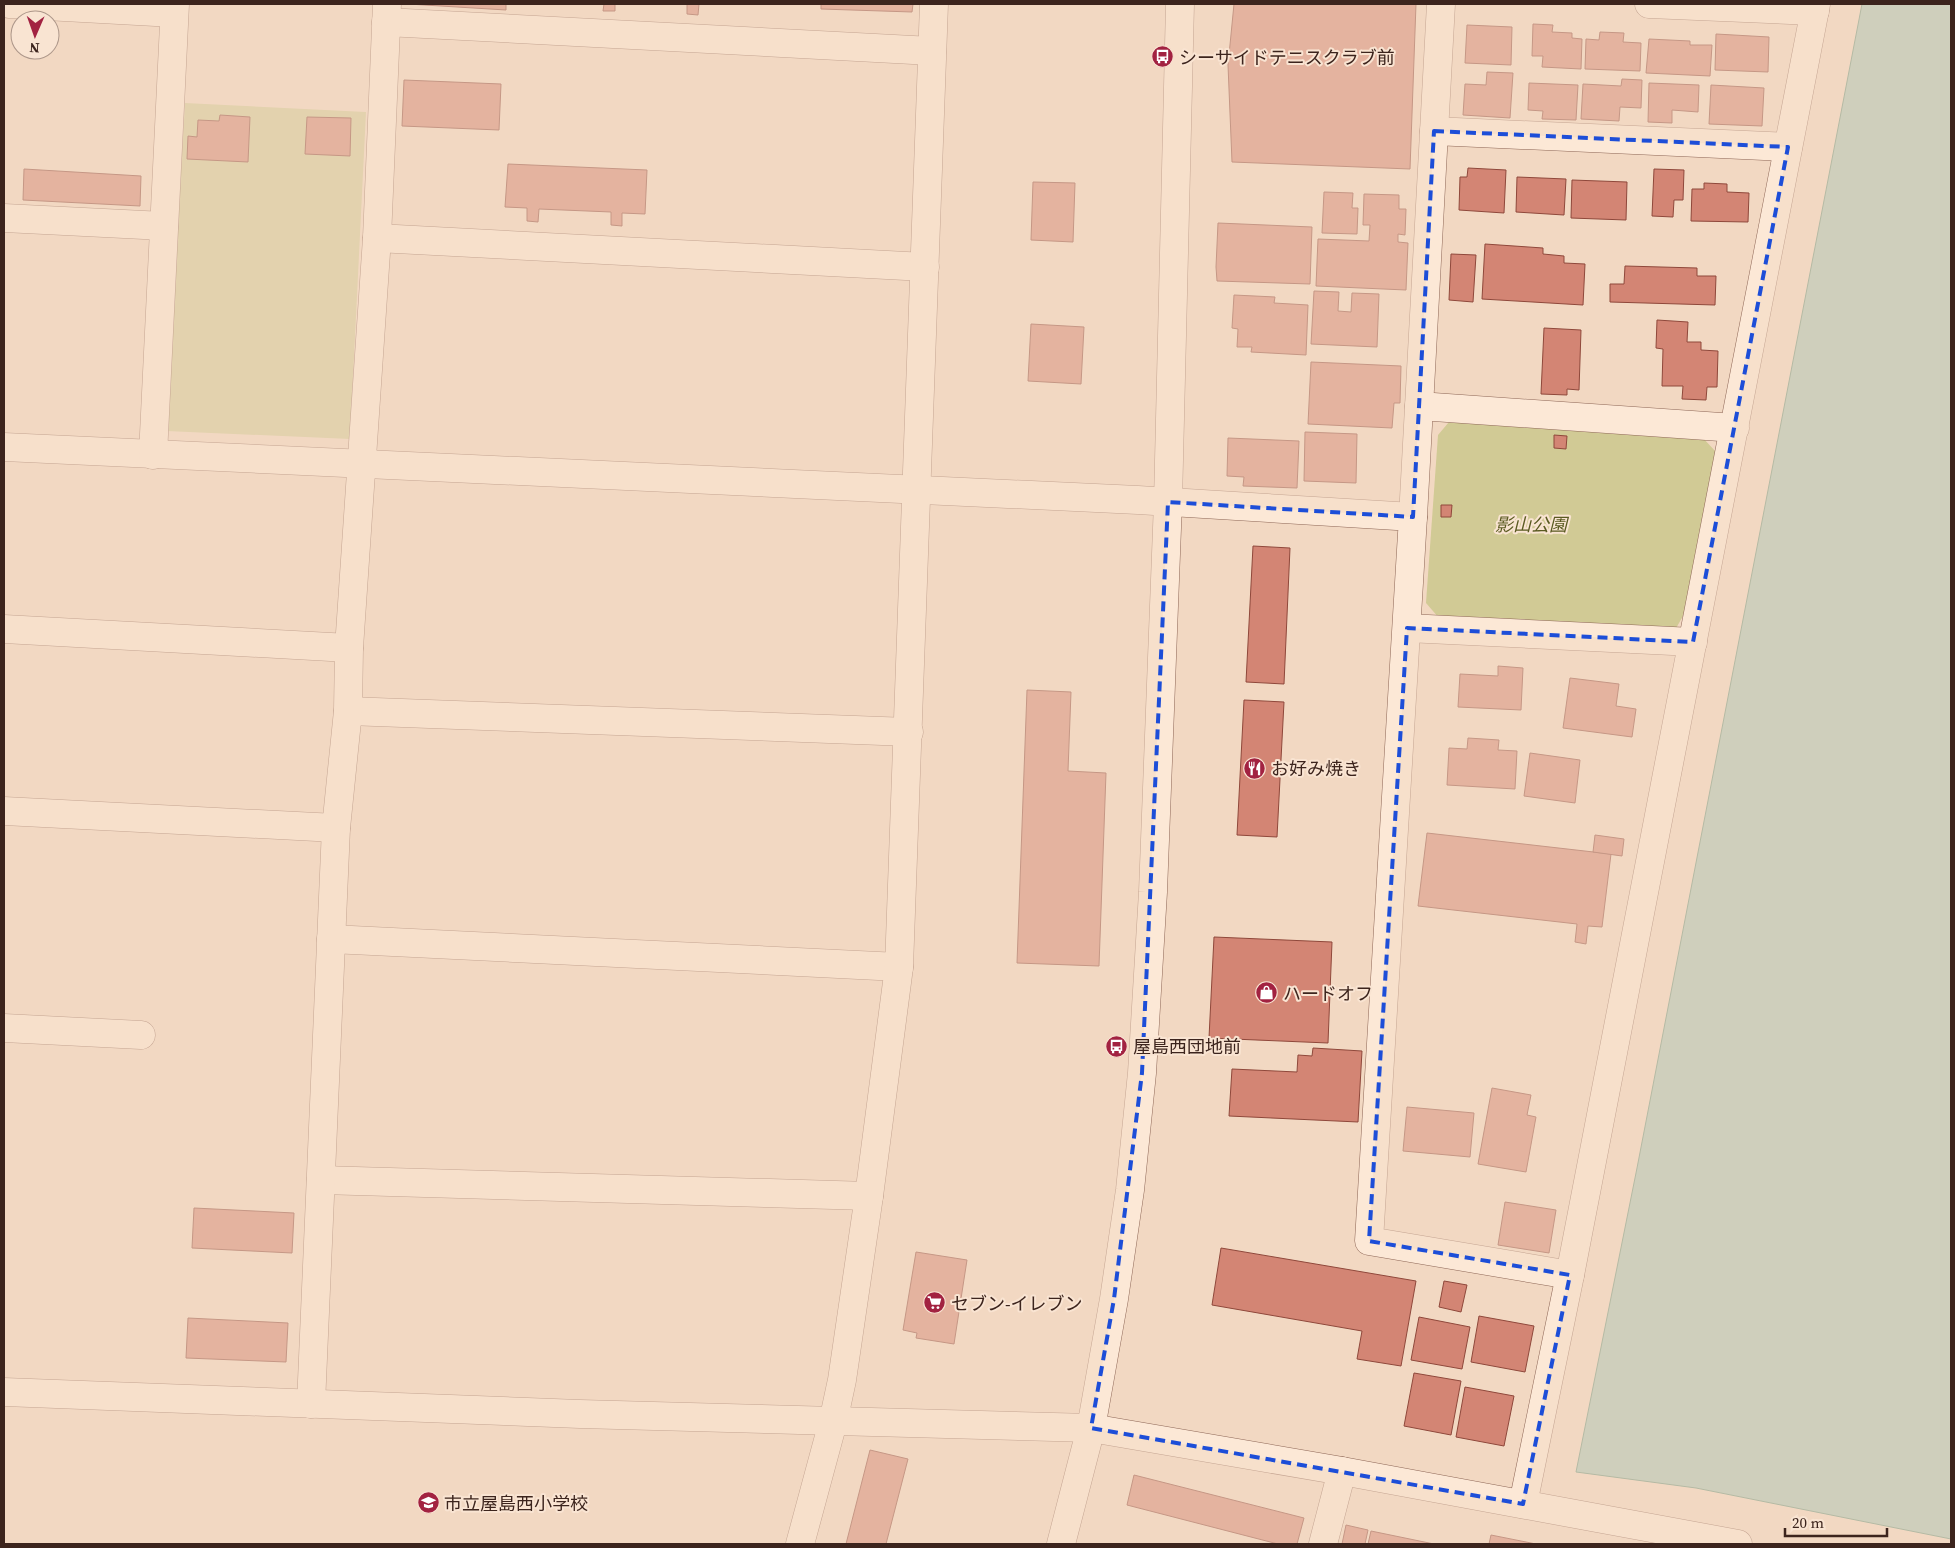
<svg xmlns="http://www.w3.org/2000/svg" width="1955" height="1548" font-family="'Source Serif 4','Noto Sans JP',serif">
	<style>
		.green { fill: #d1ca95 }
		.water { fill: #a5c4b3; stroke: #6a947f }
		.building { fill: #d38574; stroke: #8f483b }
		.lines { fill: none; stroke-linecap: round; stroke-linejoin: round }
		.minor-casing { stroke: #8e6757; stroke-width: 29 }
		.minor { stroke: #fce8d6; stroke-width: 28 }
		.marked { fill: none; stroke: #1d4ed8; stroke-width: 4; stroke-dasharray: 10 6; stroke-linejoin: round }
		.labels { text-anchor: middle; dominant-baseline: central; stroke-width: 4; stroke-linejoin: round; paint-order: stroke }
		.poi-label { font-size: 18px; fill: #3c241d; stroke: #f9e4d2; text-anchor: start }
		.park-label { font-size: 18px; font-style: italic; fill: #5a5a21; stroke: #f9e4d2 }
	</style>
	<rect width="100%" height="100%" fill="#f2d8c2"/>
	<g class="green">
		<path d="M185,103L366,112L350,439L166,431Z"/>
		<path d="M1449,422L1703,438L1716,452L1687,609L1675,630L1439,618L1426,603L1438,435Z"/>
	</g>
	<path class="water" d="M1862,4H1951V1539L1696,1488L1576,1472L1637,1168Z"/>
	<g class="building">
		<path d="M408,4H506V10Z"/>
		<path d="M604,4H615V11H603Z"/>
		<path d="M687,4H699L698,15L687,14Z"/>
		<path d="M821,4H913L912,12L821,9Z"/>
		<path d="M1234,4H1416L1410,169L1232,162L1228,65Z"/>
		<path d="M1533,24L1553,25L1552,32L1572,33V38L1582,39L1581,69L1542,67L1543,56H1532Z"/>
		<path d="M1467,25L1512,27L1511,65L1465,63Z"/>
		<path d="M1600,32L1624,33L1623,42L1641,43L1640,71L1585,69L1586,39L1599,40Z"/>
		<path d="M1716,34L1769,37L1768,72L1715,70Z"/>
		<path d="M1649,39L1690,41V45H1712L1710,76L1646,73Z"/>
		<path d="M1487,72L1513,73L1510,118L1463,115L1465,84L1486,85Z"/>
		<path d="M1622,79L1642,80L1641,108L1620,107L1619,121L1581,119L1583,84L1621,86Z"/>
		<path d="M404,80L501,84L499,130L402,126Z"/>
		<path d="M1529,83L1578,85L1576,120L1542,119L1543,111L1528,110Z"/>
		<path d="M1649,83L1699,85L1698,112L1672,110V123L1648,122Z"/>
		<path d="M1711,85L1764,88L1762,126L1709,124Z"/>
		<path d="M220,115L250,117L248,162L187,159L188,136L197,137L198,120L219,121Z"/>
		<path d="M307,117L351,118L350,156L305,154Z"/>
		<path d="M508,164L647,170L645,214L622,213V226L611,225V212L539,209L538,222L527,221V208L505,207Z"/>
		<path d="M1468,168L1506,170L1504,213L1459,210L1460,177H1467Z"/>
		<path d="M24,169L141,176L140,206L23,200Z"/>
		<path d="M1654,169L1684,170L1683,200H1674L1673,217L1652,216Z"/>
		<path d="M1517,177L1566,179L1564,215L1516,212Z"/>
		<path d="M1572,180L1627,182L1626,220L1571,218Z"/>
		<path d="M1033,182L1075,183L1073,242L1031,240Z"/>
		<path d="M1704,183L1727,184V192L1749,193L1748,222L1691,221L1692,189H1704Z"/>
		<path d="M1324,192L1353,193L1352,208H1358L1357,234L1322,233Z"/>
		<path d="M1364,194L1399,195V209H1406L1405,235L1398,234V242L1408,243L1406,290L1316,286L1318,239L1369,241L1370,225H1363Z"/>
		<path d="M1218,223L1312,227L1310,284L1217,281L1216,267Z"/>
		<path d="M1485,244L1543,248V254L1564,256V263L1585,264L1583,305L1482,299Z"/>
		<path d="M1451,254L1476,255L1473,302L1449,300Z"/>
		<path d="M1625,266L1697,268V276H1716L1715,305L1610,302V284H1624Z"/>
		<path d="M1314,291L1339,292L1338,311L1351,312L1352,293L1379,294L1377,347L1311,344Z"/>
		<path d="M1234,295L1275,297L1274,303L1308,305L1306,355L1251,352L1252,347H1237L1238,329L1232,328Z"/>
		<path d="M1657,320L1688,322L1687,342H1701V350L1718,351L1717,387H1707L1706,400L1682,399L1683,386H1662L1663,349L1656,348Z"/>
		<path d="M1031,324L1084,327L1081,384L1028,381Z"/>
		<path d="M1544,328L1581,330L1579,390L1567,389V395L1541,394Z"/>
		<path d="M1311,362L1401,366L1400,403H1394L1392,428L1308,424Z"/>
		<path d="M1305,432L1357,434L1356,483L1304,481Z"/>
		<path d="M1554,435L1567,436L1566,449L1554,448Z"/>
		<path d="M1228,438L1299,441L1297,488L1243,486L1244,477L1227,476Z"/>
		<path d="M1441,505H1452L1451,517H1441Z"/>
		<path d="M1253,546L1290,548L1284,684L1246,682Z"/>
		<path d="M1498,666L1523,668L1521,710L1458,707L1460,674L1498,676Z"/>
		<path d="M1570,678L1619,684L1616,706L1636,709L1632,737L1563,728Z"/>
		<path d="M1027,690L1071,692L1068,771L1106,773L1099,966L1017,963Z"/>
		<path d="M1244,700L1284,702L1277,837L1237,835Z"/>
		<path d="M1468,738L1499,740L1498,750L1517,751L1515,789L1447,785L1449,748L1467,749Z"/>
		<path d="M1530,753L1580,760L1575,803L1524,796Z"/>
		<path d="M1427,833L1611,854L1602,927L1588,926L1586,944L1575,942L1577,924L1418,906Z"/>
		<path d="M1595,835L1624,839L1622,856L1593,852Z"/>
		<path d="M1214,937L1332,942L1328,1043L1209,1038Z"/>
		<path d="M1313,1048L1362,1051L1358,1122L1229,1116L1232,1069L1297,1072L1298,1055L1312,1056Z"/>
		<path d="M1492,1088L1531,1095L1527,1115L1536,1117L1526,1172L1478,1164Z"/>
		<path d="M1407,1107L1474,1113L1470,1157L1403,1151Z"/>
		<path d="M1505,1202L1556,1210L1549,1253L1498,1245Z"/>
		<path d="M194,1208L294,1213L292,1253L192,1248Z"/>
		<path d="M1221,1248L1416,1281L1401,1366L1357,1359L1362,1331L1212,1305Z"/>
		<path d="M916,1252L967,1260L954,1344L916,1338L917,1333L903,1330Z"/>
		<path d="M1444,1281L1467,1285L1461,1312L1439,1307Z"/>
		<path d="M1479,1316L1534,1326L1525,1372L1471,1362Z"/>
		<path d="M1419,1317L1470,1327L1462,1369L1411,1360Z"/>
		<path d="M188,1318L288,1323L286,1362L186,1358Z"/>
		<path d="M1414,1373L1461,1381L1451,1435L1404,1426Z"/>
		<path d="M1465,1387L1514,1396L1504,1446L1456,1437Z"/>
		<path d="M870,1450L908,1459L886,1544H846Z"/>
		<path d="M1134,1475L1304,1518L1297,1544H1278L1127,1505Z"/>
		<path d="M1346,1525L1368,1530L1365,1544H1342Z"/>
		<path d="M1371,1531L1434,1544H1368Z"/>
		<path d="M1491,1535L1536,1544H1489Z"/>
	</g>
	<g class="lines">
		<defs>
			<g id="minor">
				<path d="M9,4L174,13"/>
				<path d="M1649,4L1815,11"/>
				<path d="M386,22L932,51"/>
				<path d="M1434,131L1788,147"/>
				<path d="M4,218L164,226"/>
				<path d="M377,238L925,267"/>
				<path d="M1419,406L1735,428"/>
				<path d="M4,447L1138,500L1413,517L1369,1241L1570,1275"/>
				<path d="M153,455L175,4"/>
				<path d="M1413,517L1441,4"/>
				<path d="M1407,628L1693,642"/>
				<path d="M4,629L349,648"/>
				<path d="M348,711L909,732"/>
				<path d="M4,811L336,828"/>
				<path d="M331,939L899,967"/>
				<path d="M4,1028L141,1035"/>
				<path d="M321,1180L869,1196"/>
				<path d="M4,1392L580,1414L1091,1428L1342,1471L1738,1544"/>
				<path d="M311,1404L336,828L348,711L349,648L377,238L387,4"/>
				<path d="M1523,1504L1570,1275L1816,4"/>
				<path d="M800,1544L833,1422L842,1380L869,1196L899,967L934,4"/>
				<path d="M1061,1544L1091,1428L1114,1299L1130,1190L1142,1073L1153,892L1168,502L1180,4"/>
				<path d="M1323,1544L1342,1471"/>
			</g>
		</defs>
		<use href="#minor" class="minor-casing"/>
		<use href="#minor" class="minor"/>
	</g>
	<path d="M0 0H1955V1548H0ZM1434,131L1788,147L1693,642L1407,628L1369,1241L1570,1275L1523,1504L1091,1428L1114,1299L1142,1073L1168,502L1413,517Z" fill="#f2d8c2" fill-opacity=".55" fill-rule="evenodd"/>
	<path class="marked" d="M1434,131L1788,147L1693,642L1407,628L1369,1241L1570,1275L1523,1504L1091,1428L1114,1299L1142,1073L1168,502L1413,517Z"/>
	<defs>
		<symbol id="bus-disc" viewBox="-11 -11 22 22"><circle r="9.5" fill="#a22241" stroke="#f9e4d2"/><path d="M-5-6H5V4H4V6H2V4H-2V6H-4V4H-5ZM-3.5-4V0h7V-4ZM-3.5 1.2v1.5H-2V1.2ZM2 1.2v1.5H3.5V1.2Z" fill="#fff"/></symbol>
		<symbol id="restaurant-disc" viewBox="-11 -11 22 22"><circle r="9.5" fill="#a22241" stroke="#f9e4d2"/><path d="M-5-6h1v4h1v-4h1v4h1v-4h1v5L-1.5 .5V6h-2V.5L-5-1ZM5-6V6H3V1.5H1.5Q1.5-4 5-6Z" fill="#fff"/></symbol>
		<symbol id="shop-disc" viewBox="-11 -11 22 22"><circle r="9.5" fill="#a22241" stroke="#f9e4d2"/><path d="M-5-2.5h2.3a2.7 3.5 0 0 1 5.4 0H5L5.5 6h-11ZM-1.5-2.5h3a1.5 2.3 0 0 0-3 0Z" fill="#fff"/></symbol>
		<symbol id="supermarket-disc" viewBox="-11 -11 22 22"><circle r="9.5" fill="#a22241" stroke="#f9e4d2"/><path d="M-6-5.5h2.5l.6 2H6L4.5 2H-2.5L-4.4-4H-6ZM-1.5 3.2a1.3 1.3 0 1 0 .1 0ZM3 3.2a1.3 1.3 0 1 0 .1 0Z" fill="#fff"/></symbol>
		<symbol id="school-disc" viewBox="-11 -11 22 22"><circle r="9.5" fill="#a22241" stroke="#f9e4d2"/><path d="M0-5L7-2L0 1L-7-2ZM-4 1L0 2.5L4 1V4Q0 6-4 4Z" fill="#fff"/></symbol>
	</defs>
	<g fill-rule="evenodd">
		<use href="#bus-disc" x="1150" y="44" width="25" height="25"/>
		<use href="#restaurant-disc" x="1242" y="756" width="25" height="25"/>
		<use href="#shop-disc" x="1254" y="980" width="25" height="25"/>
		<use href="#bus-disc" x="1104" y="1034" width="25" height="25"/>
		<use href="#supermarket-disc" x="922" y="1290" width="25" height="25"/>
		<use href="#school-disc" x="416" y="1490" width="25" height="25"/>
	</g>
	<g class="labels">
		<g class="poi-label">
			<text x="1179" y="57">シーサイドテニスクラブ前</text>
			<text x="1271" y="768">お好み焼き</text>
			<text x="1283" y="993">ハードオフ</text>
			<text x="1133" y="1046">屋島西団地前</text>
			<text x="951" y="1303">セブン-イレブン</text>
			<text x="444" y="1503">市立屋島西小学校</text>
		</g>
		<g class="park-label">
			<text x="1531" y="524">影山公園</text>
		</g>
	</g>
	<rect width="1955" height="1548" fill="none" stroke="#3c241d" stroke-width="10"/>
	<g transform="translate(35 35) rotate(182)"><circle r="24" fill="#f9e4d2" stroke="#ad978a"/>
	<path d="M0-4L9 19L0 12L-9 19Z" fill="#a22241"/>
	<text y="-8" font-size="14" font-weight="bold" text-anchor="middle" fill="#3c241d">N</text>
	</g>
	<path d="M1785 1528v8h102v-8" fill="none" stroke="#3c241d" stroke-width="2.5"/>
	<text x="1792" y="1528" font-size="15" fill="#3c241d" stroke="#f9e4d2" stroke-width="4" paint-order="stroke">20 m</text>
</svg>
